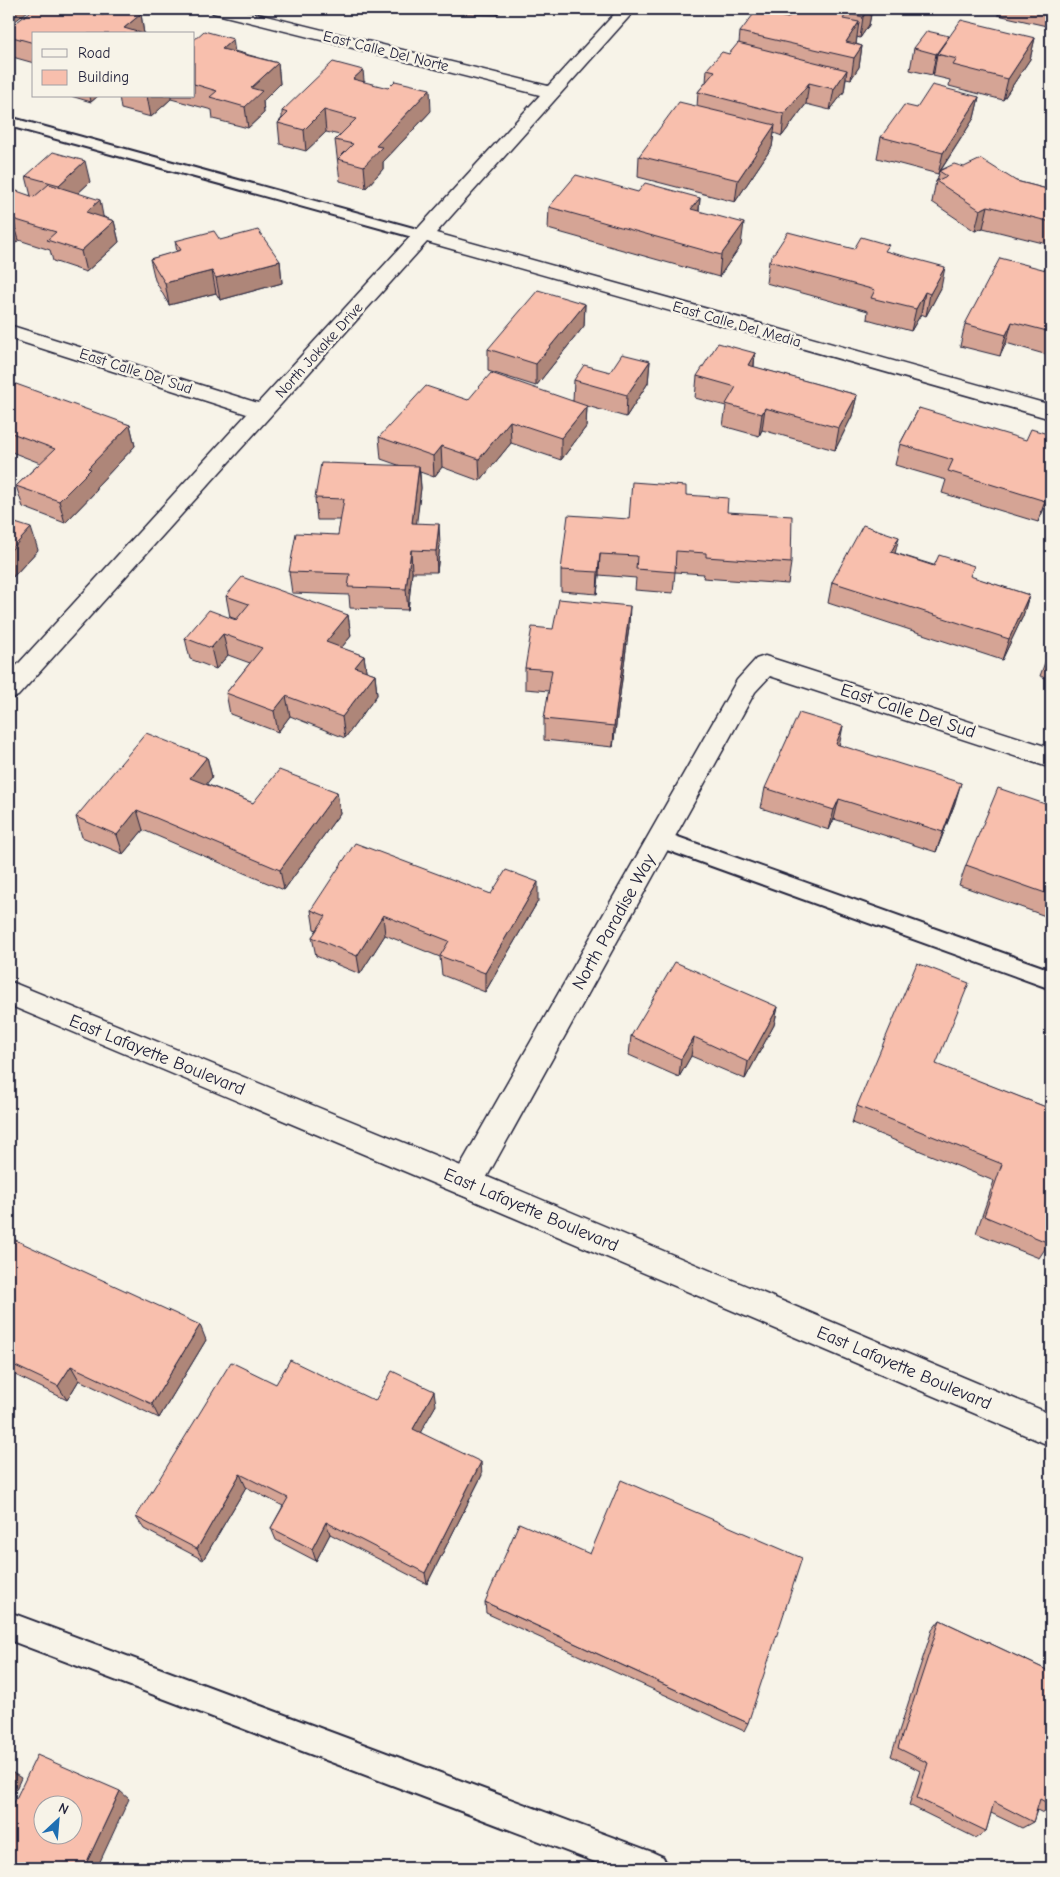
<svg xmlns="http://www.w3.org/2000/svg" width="1060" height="1877" font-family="'Comic Neue',sans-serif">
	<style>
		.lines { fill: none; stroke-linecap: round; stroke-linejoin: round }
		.lane-casing { stroke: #22223b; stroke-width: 4 }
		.street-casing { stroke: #22223b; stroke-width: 3 }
		.secondary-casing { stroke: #22223b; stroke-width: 3 }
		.lane { fill: #f7f3e8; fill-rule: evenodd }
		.street { fill: #f7f3e8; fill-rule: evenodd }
		.secondary { fill: #f7f3e8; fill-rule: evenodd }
		.wall { fill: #d5a495; stroke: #22223b }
		.shaded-wall { fill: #ae8679; stroke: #22223b }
		.building { fill: #f8bfad; stroke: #22223b; fill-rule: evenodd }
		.labels { text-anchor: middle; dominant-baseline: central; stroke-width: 5; stroke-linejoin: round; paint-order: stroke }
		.far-street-label { font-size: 15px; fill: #22223b; stroke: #f7f3e8 }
		.street-label { font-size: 18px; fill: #22223b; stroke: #f7f3e8 }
	</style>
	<rect width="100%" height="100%" fill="#f7f3e8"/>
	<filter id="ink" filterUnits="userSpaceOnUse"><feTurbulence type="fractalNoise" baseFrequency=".02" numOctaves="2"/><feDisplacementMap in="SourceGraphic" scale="10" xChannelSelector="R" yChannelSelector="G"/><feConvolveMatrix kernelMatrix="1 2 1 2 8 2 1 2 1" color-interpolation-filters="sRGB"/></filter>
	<g filter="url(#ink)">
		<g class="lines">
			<defs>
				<g id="lane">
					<path d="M9,117L428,232L430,235L428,238H416L9,126Z"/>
					<path d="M661,831L1051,970V989L653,845L650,839L653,833Z"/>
					<path d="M9,1612L652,1852L663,1857L668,1868H611L9,1640Z"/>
				</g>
				<g id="street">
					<path d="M211,9H238L548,86L619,9H636L436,233L1051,405V419L427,242L18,696L9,699V674L247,414L9,338V325L258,403L540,95L213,13Z"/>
					<path d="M765,656L1051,748V768L770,676L755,692L478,1193L467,1197L456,1193L452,1183L456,1173L737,680L756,659Z"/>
				</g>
				<path id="secondary" d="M9,981L478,1173L1051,1414V1446L456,1193L9,1005Z"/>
			</defs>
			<use href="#lane" class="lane-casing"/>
			<use href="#street" class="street-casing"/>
			<use href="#secondary" class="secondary-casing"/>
			<use href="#lane" class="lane"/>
			<use href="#street" class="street"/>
			<use href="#secondary" class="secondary"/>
		</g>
		<g class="wall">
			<path d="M432,9H503L497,15L432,13Z"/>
			<path d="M795,9H872L869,25L860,38L857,37L856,44L862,46L859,67L851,79L846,78L844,92L830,110L806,104L782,136L774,133L772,147L735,202L638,177L639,156L697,107L698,92L706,82L707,69L729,54L739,43L740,32L788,18Z"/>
			<path d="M999,9H1051V27L998,15Z"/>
			<path d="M86,11L103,15L141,14L144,34H34V63L9,56V28Z"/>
			<path d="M949,36L948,39L1035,38L1030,59L1003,100L949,86L950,80L933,76L934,72L932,75L910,70L914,48Z"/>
			<path d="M194,40L278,63L280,84L263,101L264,113L248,128L213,119L212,110L171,99L151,117L121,109L119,96H194Z"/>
			<path d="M364,82L431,111L383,162V169L366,188L340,181L335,140L340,135L326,132L306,151L280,144L278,123L282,118V111Z"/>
			<path d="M71,96H98L91,102Z"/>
			<path d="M979,97L974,118L941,170L1016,181L1051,190V245L983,228L975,231L932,202L936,181L937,180L939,174H938L877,158L881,137L917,108Z"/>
			<path d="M26,176L90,182L78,193L104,217L114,221L119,242L86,272L53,261L50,250L19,240L9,249V191L31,196Z"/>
			<path d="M700,198L699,211L741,245L719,277L548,229L549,207Z"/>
			<path d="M220,240L280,261L282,283L220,300L216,293L169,305L155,280L150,259L177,252L175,241Z"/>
			<path d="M854,249L888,252L941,288L926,316L921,314L911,331L867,319L868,311L766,283L769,261Z"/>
			<path d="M1048,278L1051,279V356L1006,343L1000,356L960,346L965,324Z"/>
			<path d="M585,304L584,326L536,386L488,371V349Z"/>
			<path d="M755,353L754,367L857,395L852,416L835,450L762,430L759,436L723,426L726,406L695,398L697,376Z"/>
			<path d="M650,361L648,383L626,417L587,406L586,427L561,460L511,443L480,481L442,467L434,477L420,472L421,488L416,523L440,545L437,572H412L408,610L350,608L349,595L292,593L289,572L338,535L341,520H317L315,498L401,466L381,459L379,437L468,400L573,401L574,380L610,372Z"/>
			<path d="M9,391L130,425L135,446L96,487L97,490L65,523L23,507L16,486L40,463L9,451Z"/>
			<path d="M919,408L1051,493L1038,522L942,493L946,480L895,465L900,444Z"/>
			<path d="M686,495L727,512L791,563L788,584L703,578L704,574L675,572L673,593L635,590L636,578L599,575L597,594L561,591V570L629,519Z"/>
			<path d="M9,521L38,550L13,577L9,576Z"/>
			<path d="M895,553L1029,595L1023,616L1002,660L828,603L832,582Z"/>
			<path d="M226,596L348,615L351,636L341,648L364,656L366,671L375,674L377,695L345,738L290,716L278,732L230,714L226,693L250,663L228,655L216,669L190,659L185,638L236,620V619L230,617Z"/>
			<path d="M629,627L613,747L544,740V719L549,691L525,689V668L553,629Z"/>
			<path d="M1051,646V680L1040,676Z"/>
			<path d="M839,745L955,803L936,852L834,819L829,830L761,808L765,788Z"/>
			<path d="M207,757L212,777L206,784L253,803L337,792L340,813L284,890L143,830L123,854L82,837L76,817Z"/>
			<path d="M1051,806V918L959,885L966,865Z"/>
			<path d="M491,894L538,901L485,992L442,975L440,957L385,935L360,974L316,956L312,937L317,930L314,929L311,910Z"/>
			<path d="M778,1007L774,1025L745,1079L691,1056L679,1077L629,1055L631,1036Z"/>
			<path d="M936,1065L1051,1109L1049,1243L1039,1258L976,1233L994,1181L852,1123L857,1106Z"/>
			<path d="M9,1237L206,1340L159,1418L79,1380L67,1400L9,1372Z"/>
			<path d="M276,1384L375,1401L436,1405L420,1432L482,1475L427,1584L330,1534L316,1561L276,1540L271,1528L283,1506L246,1487L203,1560L144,1529L136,1517Z"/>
			<path d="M485,1602L748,1723L744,1731L486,1613Z"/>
			<path d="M940,1620L1051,1672V1817L1037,1810L1033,1822L1022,1828L991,1813L986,1831L976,1838L909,1805L920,1771L891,1756L932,1630Z"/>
			<path d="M1051,1851V1861L1049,1860Z"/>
		</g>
		<g class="shaded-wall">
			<path d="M9,9H28V11L9,26Z"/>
			<path d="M497,9H503L497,15Z"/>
			<path d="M869,9H872L869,25L860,38L863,17Z"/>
			<path d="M141,14L144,34H125L124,28Z"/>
			<path d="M859,22L856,44L847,56L846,42Z"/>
			<path d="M949,36L945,56L937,54L934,72L932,75L936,54Z"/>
			<path d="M1035,38L1030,59L1003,100L1008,79Z"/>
			<path d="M233,39L236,60L222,49Z"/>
			<path d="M862,46L859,67L851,79L854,58Z"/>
			<path d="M278,63L280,84L263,101L264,113L248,128L245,107L251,88Z"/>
			<path d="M363,70L365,91L353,79Z"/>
			<path d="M847,70L844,92L830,110L834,89Z"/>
			<path d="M809,83L806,104L782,136L784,114Z"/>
			<path d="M430,89L431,111L383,162V169L366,188L364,166L376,146Z"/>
			<path d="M90,96H98L91,102Z"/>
			<path d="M147,96H171V99L151,117Z"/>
			<path d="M979,97L974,118L940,171H939L938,174L943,153Z"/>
			<path d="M324,110L326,132L306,151L304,130Z"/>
			<path d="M775,125L772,147L735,202L738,180Z"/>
			<path d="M85,161L90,182L64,206L59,185Z"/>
			<path d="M700,198L698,219L691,209Z"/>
			<path d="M100,200L104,221L86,212Z"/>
			<path d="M988,206L983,228L975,231L980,210Z"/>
			<path d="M13,219L19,240L9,249V223Z"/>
			<path d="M114,221L119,242L86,272L81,251Z"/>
			<path d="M744,223L741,245L719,277L721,255Z"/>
			<path d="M280,261L282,283L220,300L216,278Z"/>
			<path d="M945,267L941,288L926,316L930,294Z"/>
			<path d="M212,271L216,293L169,305L165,283Z"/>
			<path d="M925,292L921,314L911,331L916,309Z"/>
			<path d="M585,304L584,326L536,386V364Z"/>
			<path d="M1012,322L1006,343L1000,356L1006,335Z"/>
			<path d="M755,353L753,375L748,365Z"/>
			<path d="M650,361L648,383L626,417L627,395Z"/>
			<path d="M857,395L852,416L835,450L839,428Z"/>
			<path d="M587,406L586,427L561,460V438Z"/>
			<path d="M765,408L762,430L759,436L762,414Z"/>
			<path d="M510,421L511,443L480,481L479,459Z"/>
			<path d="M130,425L135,446L96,487L97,490L65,523L59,501L88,468Z"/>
			<path d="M441,446L442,467L434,477L433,456Z"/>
			<path d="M419,466L421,488L414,544L412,523Z"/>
			<path d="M1051,486V493L1038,522L1045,501Z"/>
			<path d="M439,524L440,545L437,572L436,551Z"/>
			<path d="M31,528L38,550L13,577L9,565V552Z"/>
			<path d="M899,537L894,558L891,552Z"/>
			<path d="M411,550L412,572L408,610L406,589Z"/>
			<path d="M600,554L599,575L597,594L598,572Z"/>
			<path d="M1029,595L1023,616L1002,660L1009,639Z"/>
			<path d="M630,606L629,627L613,747L614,726Z"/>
			<path d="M348,615L351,636L329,663L326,642Z"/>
			<path d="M223,634L228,655L216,669L211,648Z"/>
			<path d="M364,656L367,677L355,667Z"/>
			<path d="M375,674L377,695L345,738L342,717Z"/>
			<path d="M286,696L290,716L278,732L274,711Z"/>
			<path d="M843,726L839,747L836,744Z"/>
			<path d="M207,757L212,777L196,798L190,778Z"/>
			<path d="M961,783L955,803L936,852L943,832Z"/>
			<path d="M337,792L340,813L284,890L280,870Z"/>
			<path d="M839,799L834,819L829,830L834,810Z"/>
			<path d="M137,810L143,830L123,854L117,835Z"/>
			<path d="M538,882V901L485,992V973Z"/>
			<path d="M383,915L385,935L360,974L357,956Z"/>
			<path d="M778,1007L774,1025L745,1079L748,1062Z"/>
			<path d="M694,1037L691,1056L679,1077L681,1059Z"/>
			<path d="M200,1325L206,1340L159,1418L152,1404Z"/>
			<path d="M71,1366L79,1380L67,1400L58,1386Z"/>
			<path d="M434,1391L436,1405L415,1442L413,1429Z"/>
			<path d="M481,1462L482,1475L427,1584L425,1573Z"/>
			<path d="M240,1474L246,1487L203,1560L197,1549Z"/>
			<path d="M326,1522L330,1534L316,1561L312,1549Z"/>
			<path d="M10,1771L21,1778L9,1805V1773Z"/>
			<path d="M120,1791L129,1799L97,1868H84Z"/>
		</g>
		<g class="building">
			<path d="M34,9H81H80L103,15L111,9H120L141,14L124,28L144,34H34V43L9,36V28Z"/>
			<path d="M795,9H869L863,17L847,13L843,19L859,22L846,42L862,46L854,58L740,32L756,11L788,18Z"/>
			<path d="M961,20L1035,38L1008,79L953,65L957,59L937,54Z"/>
			<path d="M204,31L233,39L222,49L278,63L251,88L262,91L245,107L210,97L217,91L194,84V40Z"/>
			<path d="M927,31L949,36L936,54L914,48Z"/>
			<path d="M738,43L847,70L834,89L809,83L784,114L698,92L715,71L707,69L722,52L729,54Z"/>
			<path d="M333,62L363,70L353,79L388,88L395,81L430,89L376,146L382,147L364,166L338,159L353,144L335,140L356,119L324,110L304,130L278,123L288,113L282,111Z"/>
			<path d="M932,85L979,97L943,153L881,137L904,105L917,108Z"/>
			<path d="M679,102L775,125L738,180L639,156Z"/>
			<path d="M53,152L85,161L59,185L26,176Z"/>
			<path d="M981,159L1016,181L1051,190V222L988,206L980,210L936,181L947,176L939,171L954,164L964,167Z"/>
			<path d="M576,175L638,192L645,183L700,198L691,209L744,223L721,255L549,207Z"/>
			<path d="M49,184L100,200L86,212L114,221L81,251L47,240L56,232L13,219L9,223V191L11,189L34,197Z"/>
			<path d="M258,230L280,261L216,278L212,271L165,283L150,259L181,250L175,241L214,231L220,240Z"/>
			<path d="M788,232L854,249L861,237L889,245L885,251L945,267L930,294L925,292L916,309L871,298L875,290L769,261Z"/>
			<path d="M1000,258L1050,271L1046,278L1051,279V332L1012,322L1006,335L965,324Z"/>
			<path d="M538,290L585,304L536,364L488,349Z"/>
			<path d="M718,343L755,353L748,365L857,395L839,428L765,408L762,414L726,404L736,387L697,376Z"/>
			<path d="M622,354L650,361L627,395L574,380L584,365L610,372Z"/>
			<path d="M491,373L587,406L561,438L510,421L479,459L441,446L433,456L379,437L426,386L468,400Z"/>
			<path d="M16,384L130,425L88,468L91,469L59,501L16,486L55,449L9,432V391Z"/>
			<path d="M919,408L1026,440L1031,429L1051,435V486L1045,501L948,471L953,460L900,444Z"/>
			<path d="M321,463L419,466L412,523L439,524L436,551L411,550L406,589L348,587L350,574L289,572L296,533L338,535L344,499L315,498Z"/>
			<path d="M632,482L686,486V495L728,498L727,512L792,516L791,563L706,557V553L676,551L675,572L636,569L637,556L600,554L598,572L561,570L568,515L629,519Z"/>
			<path d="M9,521L31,528L9,552Z"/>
			<path d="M863,525L899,537L891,552L934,566L939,555L974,566L970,576L1029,595L1009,639L832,582Z"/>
			<path d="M242,577L348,615L326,642L364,656L355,667L375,674L342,717L286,696L274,711L226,693L262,648L223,634L211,648L185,638L209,610L236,620L249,604L226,596Z"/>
			<path d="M559,599L630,606L614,726L544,719L552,670L525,668L532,627L553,629Z"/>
			<path d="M1051,646V656L1048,655Z"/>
			<path d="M799,713L843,726L836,744L961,783L943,832L839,799L834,810L765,788Z"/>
			<path d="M146,733L207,757L190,778L253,803L279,770L337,792L280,870L137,810L117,835L76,817Z"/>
			<path d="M998,788L1051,806V895L966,865Z"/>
			<path d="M355,843L491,894L506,870L538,882L485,973L440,956L449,941L383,915L357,956L312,937L326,916L311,910Z"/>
			<path d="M675,962L778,1007L748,1062L694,1037L681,1059L631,1036Z"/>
			<path d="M917,963L969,983L936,1064L1051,1109V1235L1049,1243L984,1216L1002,1164L857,1106Z"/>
			<path d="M9,1237L200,1325L152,1404L71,1366L58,1386L9,1363Z"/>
			<path d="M290,1360L375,1401L392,1371L434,1391L413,1429L481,1462L425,1573L326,1522L312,1549L271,1528L288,1498L240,1474L197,1549L136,1517L231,1362L276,1384Z"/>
			<path d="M621,1480L802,1558L748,1723L485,1602L519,1523L590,1554Z"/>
			<path d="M940,1620L1051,1672V1805L1040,1799L1033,1822L994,1802L986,1831L917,1798L928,1763L898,1748Z"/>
			<path d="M37,1755L120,1791L84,1868H9V1813ZM42,1804H72V1834H42Z"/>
			<path d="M226,1864L236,1868H224Z"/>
		</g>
	</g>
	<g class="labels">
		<g class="far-street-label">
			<text transform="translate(386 51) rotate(14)">East Calle Del Norte</text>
			<text transform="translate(737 324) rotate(16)">East Calle Del Media</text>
			<text transform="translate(319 350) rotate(-48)">North Jokake Drive</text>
			<text transform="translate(136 371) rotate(18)">East Calle Del Sud</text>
		</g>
		<g class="street-label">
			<text transform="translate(908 711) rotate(18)">East Calle Del Sud</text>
			<text transform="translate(614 922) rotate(-61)">North Paradise Way</text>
			<text transform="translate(157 1055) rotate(22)">East Lafayette Boulevard</text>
			<text transform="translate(531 1210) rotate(23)">East Lafayette Boulevard</text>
			<text transform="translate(904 1368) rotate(23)">East Lafayette Boulevard</text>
		</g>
	</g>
	<rect width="1060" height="1877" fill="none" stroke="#f7f3e8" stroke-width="30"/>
	<rect x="15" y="15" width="1030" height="1847" fill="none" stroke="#22223b" stroke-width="2" filter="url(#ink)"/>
	<rect x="32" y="32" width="162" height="65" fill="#f7f3e8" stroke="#a29fa3"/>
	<rect x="42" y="49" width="25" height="8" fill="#f7f3e8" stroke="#a29fa3"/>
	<text x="78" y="58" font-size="15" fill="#22223b">Road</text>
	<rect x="42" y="70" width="25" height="15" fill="#f8bfad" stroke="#a29fa3"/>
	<text x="78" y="82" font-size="15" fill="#22223b">Building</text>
	<g transform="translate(58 1820) rotate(26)"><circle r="24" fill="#f7f3e8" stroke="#a29fa3"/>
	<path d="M0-4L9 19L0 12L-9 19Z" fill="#1f6fb2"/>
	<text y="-8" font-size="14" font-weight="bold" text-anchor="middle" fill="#22223b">N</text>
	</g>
</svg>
